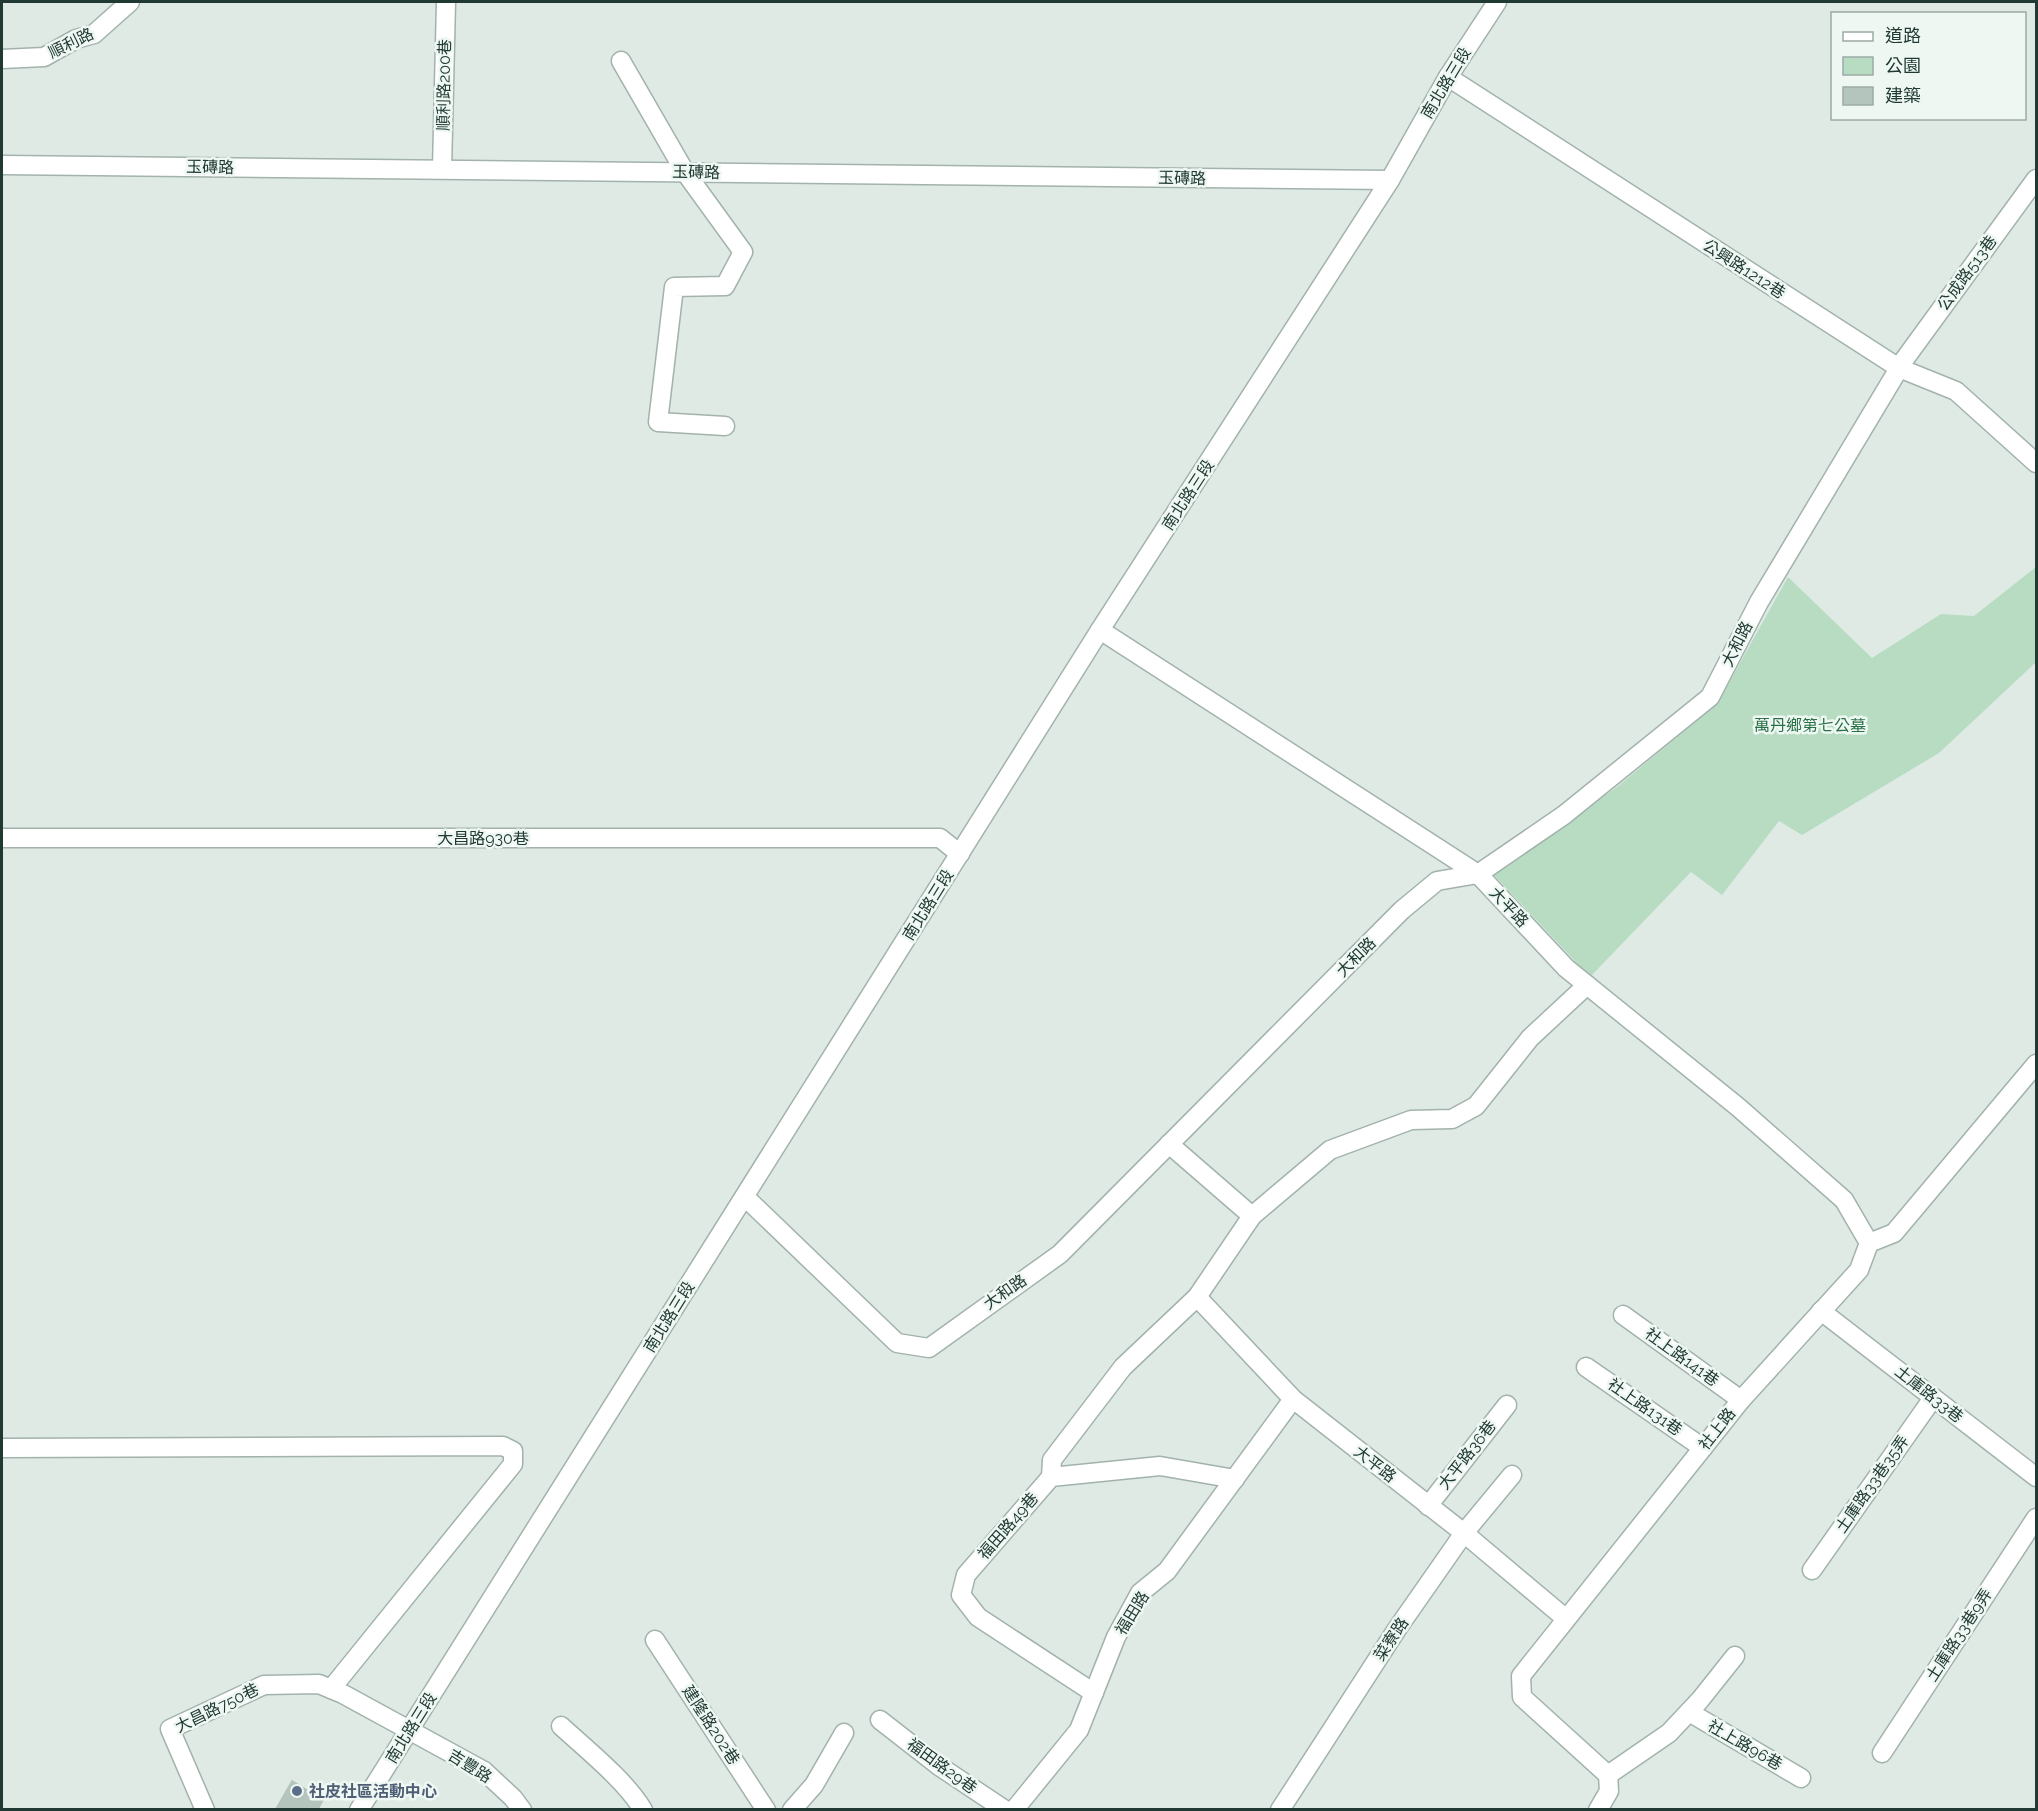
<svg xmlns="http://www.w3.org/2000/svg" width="2038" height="1811" font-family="Raleway,'Noto Sans TC',sans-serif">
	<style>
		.green { fill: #b7dcc2 }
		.building { fill: #b4c5be; stroke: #b1c3bc; stroke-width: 1.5 }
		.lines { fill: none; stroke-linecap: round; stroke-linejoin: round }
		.minor-casing { stroke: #a2b2ac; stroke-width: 21 }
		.minor { stroke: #fff; stroke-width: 18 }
		.service-dot { fill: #5c6f8a; stroke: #eff7f3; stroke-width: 2 }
		.labels { text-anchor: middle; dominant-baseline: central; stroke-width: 5; stroke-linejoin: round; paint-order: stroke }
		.street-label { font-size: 16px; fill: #203a33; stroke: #eff7f3 }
		.park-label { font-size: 16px; fill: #2a7047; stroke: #eff7f3 }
		.service-label { font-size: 16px; font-weight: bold; fill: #4e5e75; stroke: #eff7f3; text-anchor: start }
	</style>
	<rect width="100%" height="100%" fill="#dfeae5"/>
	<path class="green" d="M2036,567V662L1939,753L1802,835L1779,821L1722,895L1691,872L1590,977L1493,874L1617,787L1717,704L1788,577L1872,658L1941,614L1974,616Z"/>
	<path class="building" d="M292,1781L323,1800L318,1809H276Z"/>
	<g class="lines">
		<defs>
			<g id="minor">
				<path d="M2,59L44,57L76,39L94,34L130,2"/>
				<path d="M621,61L685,172L743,252L725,286L674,287L658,422L725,426"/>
				<path d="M1448,77L1899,368L1956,391L2036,463"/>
				<path d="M2,165L1390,180"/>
				<path d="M442,169L446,2"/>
				<path d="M1100,630L1478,874L1566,968L1738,1107L1844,1200L1869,1243"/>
				<path d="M2,838H940L960,854"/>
				<path d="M1169,1144L1252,1216"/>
				<path d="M745,1197L897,1343L929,1348L1060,1254L1402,910L1437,881L1478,874L1564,815L1710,697L1759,602L1904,360L2036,179"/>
				<path d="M1197,1297L1293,1399L1464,1533L1565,1618"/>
				<path d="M1821,1311L2036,1477"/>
				<path d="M1623,1315L1741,1400"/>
				<path d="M1586,1367L1703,1448"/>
				<path d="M2,1448L503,1446L513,1451V1464L331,1689"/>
				<path d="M1051,1477L1052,1460L1123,1367L1197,1297L1252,1216L1330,1150L1411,1120L1452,1119L1476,1106L1530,1038L1587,985"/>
				<path d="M1428,1506L1507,1405"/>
				<path d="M1812,1570L1933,1398"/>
				<path d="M655,1640L766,1810"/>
				<path d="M1094,1693L978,1617L961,1595L966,1575L1051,1477L1160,1466L1235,1479"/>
				<path d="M1689,1712L1801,1778"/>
				<path d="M880,1720L939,1766L1005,1810"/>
				<path d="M561,1726C586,1749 626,1781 643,1810"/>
				<path d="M1882,1753L2036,1518"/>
				<path d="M1608,1775L1669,1733L1700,1700L1735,1656"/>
				<path d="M205,1810L170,1729L264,1685L319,1684L343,1694L484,1771L513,1798L522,1810"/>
				<path d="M359,1810L1100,630L1390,180L1448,77L1497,2"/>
				<path d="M792,1810L814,1785L844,1733"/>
				<path d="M1014,1810L1079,1730L1116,1637L1140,1593L1167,1571L1293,1399"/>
				<path d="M1280,1810L1397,1629L1464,1533L1512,1475"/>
				<path d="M1598,1810L1609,1791L1608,1775L1522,1697L1521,1676L1741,1400L1859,1270L1869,1243L1894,1233L2036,1064"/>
			</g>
		</defs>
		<use href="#minor" class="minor-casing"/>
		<use href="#minor" class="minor"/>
	</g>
	<circle class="service-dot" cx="297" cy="1791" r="6"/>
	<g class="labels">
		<g class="street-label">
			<text transform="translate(71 43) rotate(-26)">順利路</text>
			<text transform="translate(1446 83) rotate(-59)">南北路三段</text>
			<text transform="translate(444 85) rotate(-89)">順利路200巷</text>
			<text transform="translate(210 167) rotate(1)">玉磚路</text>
			<text transform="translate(696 172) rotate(1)">玉磚路</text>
			<text transform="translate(1182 178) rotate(1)">玉磚路</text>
			<text transform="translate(1744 269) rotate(33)">公興路1212巷</text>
			<text transform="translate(1967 273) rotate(-54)">公成路513巷</text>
			<text transform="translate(1188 495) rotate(-57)">南北路三段</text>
			<text transform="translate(1737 644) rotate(-63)">大和路</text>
			<text x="483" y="838">大昌路930巷</text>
			<text transform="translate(928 905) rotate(-58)">南北路三段</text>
			<text transform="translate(1509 907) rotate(47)">大平路</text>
			<text transform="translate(1356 957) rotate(-45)">大和路</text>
			<text transform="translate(1005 1292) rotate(-35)">大和路</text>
			<text transform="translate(669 1317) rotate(-58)">南北路三段</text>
			<text transform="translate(1682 1357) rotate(36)">社上路141巷</text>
			<text transform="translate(1929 1394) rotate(38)">土庫路33巷</text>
			<text transform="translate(1645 1407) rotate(35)">社上路131巷</text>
			<text transform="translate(1717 1429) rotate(-52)">社上路</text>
			<text transform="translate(1467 1455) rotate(-52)">大平路36巷</text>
			<text transform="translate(1375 1464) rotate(38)">大平路</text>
			<text transform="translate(1872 1484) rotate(-55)">土庫路33巷35弄</text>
			<text transform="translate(1008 1526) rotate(-49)">福田路49巷</text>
			<text transform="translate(1132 1613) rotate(-58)">福田路</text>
			<text transform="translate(1959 1635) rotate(-57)">土庫路33巷9弄</text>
			<text transform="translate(1391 1639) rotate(-56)">菜寮路</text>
			<text transform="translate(217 1708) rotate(-26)">大昌路750巷</text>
			<text transform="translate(711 1725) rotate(57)">建隆路202巷</text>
			<text transform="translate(411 1728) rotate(-58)">南北路三段</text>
			<text transform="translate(1745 1745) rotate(30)">社上路96巷</text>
			<text transform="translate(470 1766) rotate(32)">吉豐路</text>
			<text transform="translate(942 1766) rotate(36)">福田路29巷</text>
		</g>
		<g class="park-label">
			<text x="1810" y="725">萬丹鄉第七公墓</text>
		</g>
		<g class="service-label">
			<text x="309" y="1791">社皮社區活動中心</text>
		</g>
	</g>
	<rect width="2038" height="1811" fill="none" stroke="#203a33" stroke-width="6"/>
	<rect x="1831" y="12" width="195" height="108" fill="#eff7f3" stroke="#9caba6" stroke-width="1.5"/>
	<rect x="1843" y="32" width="30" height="9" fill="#ffffff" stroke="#9caba6" stroke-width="1.5"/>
	<text x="1885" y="42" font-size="18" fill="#203a33">道路</text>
	<rect x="1843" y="57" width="30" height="18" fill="#b7dcc2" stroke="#9caba6" stroke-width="1.5"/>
	<text x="1885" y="72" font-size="18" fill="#203a33">公園</text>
	<rect x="1843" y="87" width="30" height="18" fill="#b4c5be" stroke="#9caba6" stroke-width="1.5"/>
	<text x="1885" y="102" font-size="18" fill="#203a33">建築</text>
</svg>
